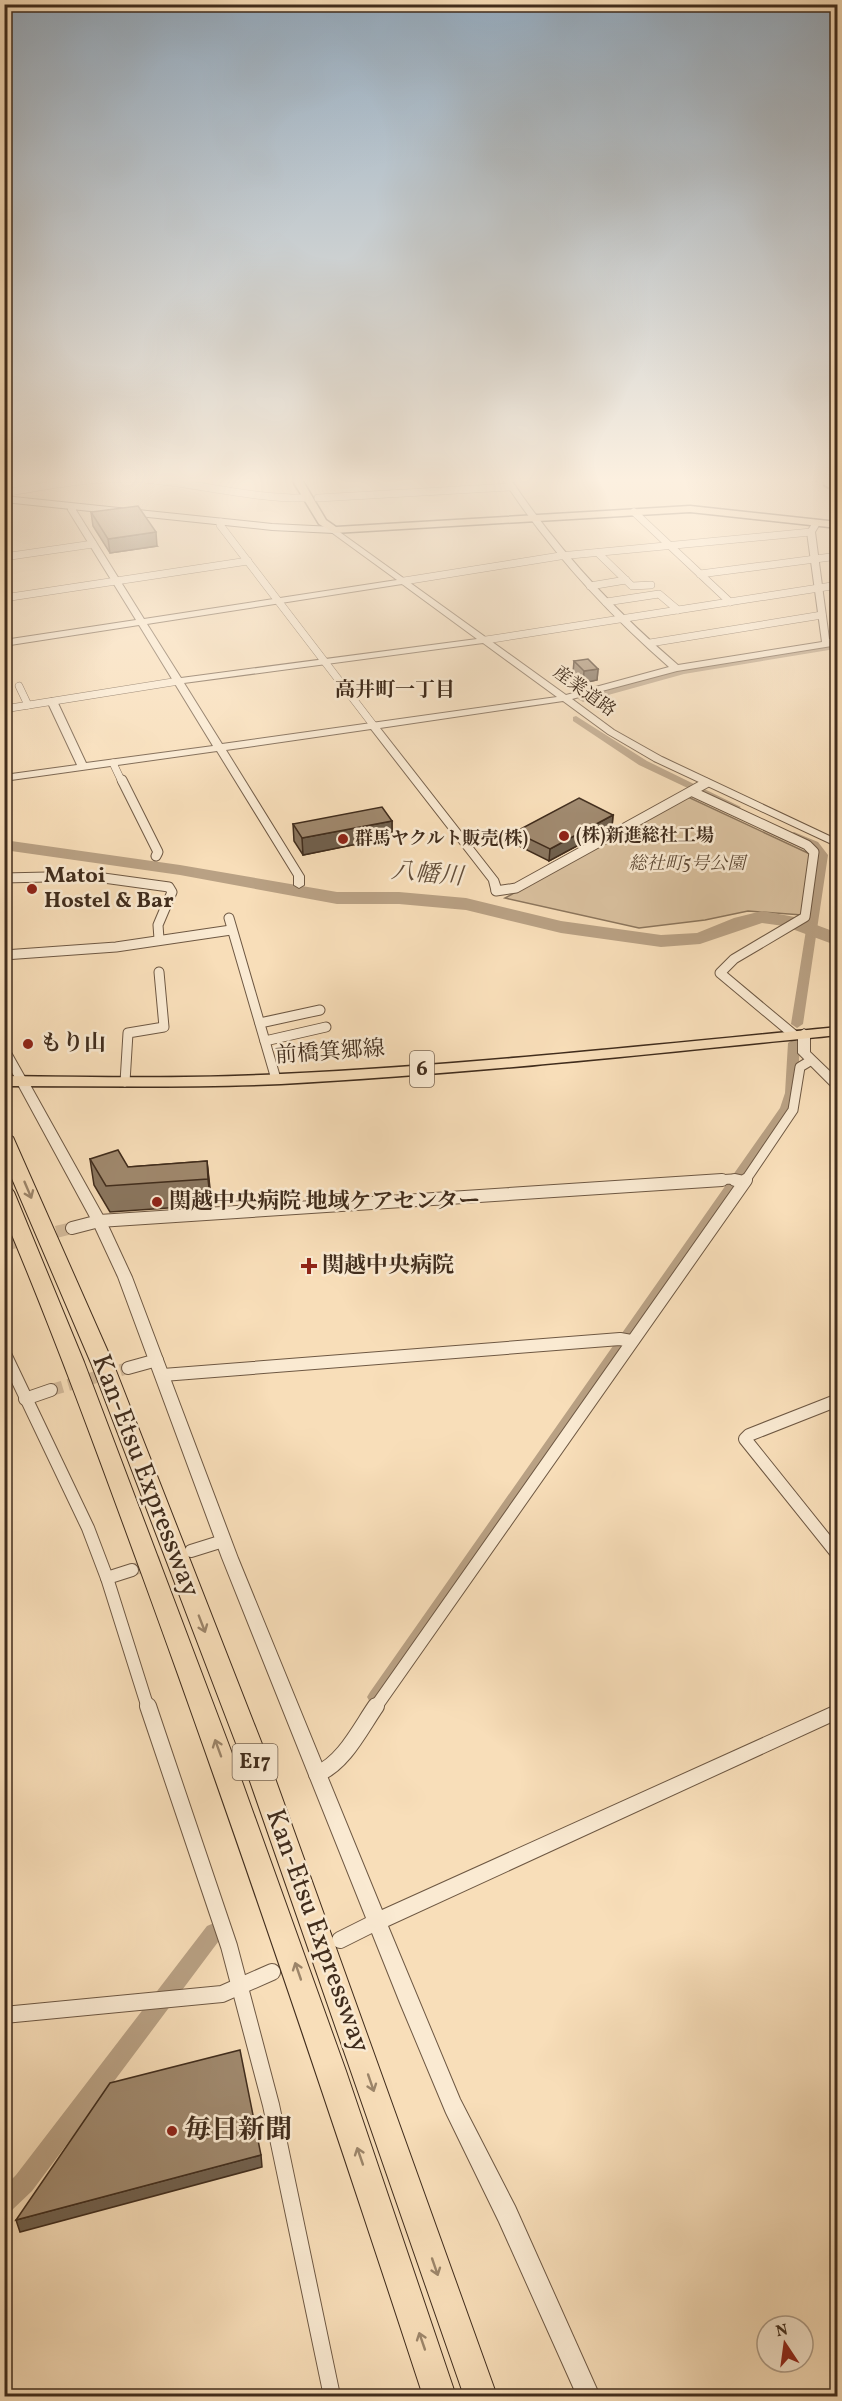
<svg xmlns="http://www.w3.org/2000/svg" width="842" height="2401" font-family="Vollkorn,'Noto Serif JP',serif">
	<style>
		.green { fill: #d9c09e; stroke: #8c765d; stroke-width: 1.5 }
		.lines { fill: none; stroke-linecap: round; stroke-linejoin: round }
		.canal { fill: #b9a184; fill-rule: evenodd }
		.river { fill: #b9a184; fill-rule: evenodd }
		.minor-tunnel { stroke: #d3ba9a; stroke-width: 12; stroke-dasharray: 12 6; stroke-linecap: butt }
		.minor-far3-casing { stroke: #6e5843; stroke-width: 8 }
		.minor-far2-casing { stroke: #6e5843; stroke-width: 11 }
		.minor-far1-casing { stroke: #6e5843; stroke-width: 14 }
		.minor-casing { stroke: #6e5843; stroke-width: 18 }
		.tertiary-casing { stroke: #6e5843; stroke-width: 2 }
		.secondary-casing { stroke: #402c1c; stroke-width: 2 }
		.primary-casing { stroke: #402c1c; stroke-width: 3 }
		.motorway-casing { stroke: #402c1c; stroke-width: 2 }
		.minor-far3 { stroke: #faead2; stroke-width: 7 }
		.minor-far2 { stroke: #faead2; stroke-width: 9 }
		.minor-far1 { stroke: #faead2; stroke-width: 12 }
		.minor { stroke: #faead2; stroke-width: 16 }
		.tertiary { fill: #faead2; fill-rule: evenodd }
		.secondary { fill: #faead2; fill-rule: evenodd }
		.primary { fill: #f8deb9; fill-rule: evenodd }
		.motorway { fill: #f8deb9; fill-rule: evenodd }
		.rail { stroke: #402c1c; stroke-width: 2; stroke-dasharray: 7 7; stroke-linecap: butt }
		.wall { fill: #8a765f; stroke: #402c1c; stroke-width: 1.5 }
		.shaded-wall { fill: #70604d; stroke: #402c1c; stroke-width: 1.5 }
		.building { fill: #a0896e; stroke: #402c1c; stroke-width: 1.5 }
		.oneway { stroke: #9c856a }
		.poi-dot { fill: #8f2418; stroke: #faead2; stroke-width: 2 }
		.labels { text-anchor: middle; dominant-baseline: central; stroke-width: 5; stroke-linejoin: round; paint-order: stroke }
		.far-street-label { font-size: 18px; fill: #402c1c; stroke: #faead2 }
		.far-poi-label { font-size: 18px; font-weight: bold; fill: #402c1c; stroke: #faead2; text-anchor: start }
		.far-park-label { font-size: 18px; font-style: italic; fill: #5f4a36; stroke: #faead2 }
		.far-neighbourhood-label { font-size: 20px; font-weight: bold; fill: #402c1c; stroke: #faead2 }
		.shield { fill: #faead2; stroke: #786553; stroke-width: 1.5 }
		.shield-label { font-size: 21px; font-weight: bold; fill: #402c1c }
		.poi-label { font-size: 22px; font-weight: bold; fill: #402c1c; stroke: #faead2; text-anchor: start }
		.street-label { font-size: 22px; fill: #402c1c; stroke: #faead2 }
		.water-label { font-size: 24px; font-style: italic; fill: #644f3b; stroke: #faead2 }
		.near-street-label { font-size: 27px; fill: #402c1c; stroke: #faead2 }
		.near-poi-label { font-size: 27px; font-weight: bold; fill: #402c1c; stroke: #faead2; text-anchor: start }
	</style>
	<rect width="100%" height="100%" fill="#f8deb9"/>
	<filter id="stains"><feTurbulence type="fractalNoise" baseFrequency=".00333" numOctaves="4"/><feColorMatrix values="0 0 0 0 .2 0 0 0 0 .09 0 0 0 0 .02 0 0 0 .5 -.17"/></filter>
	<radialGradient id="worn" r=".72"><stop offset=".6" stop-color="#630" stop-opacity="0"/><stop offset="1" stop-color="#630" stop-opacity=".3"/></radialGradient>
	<path class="green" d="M688,797L810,854L802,915L748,911L705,920L639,928L505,898Z"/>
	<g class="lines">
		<g class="canal">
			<path d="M832,644L835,645V649L684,674L583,702L578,699L683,668Z"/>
			<path d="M576,716L647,761L741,807L736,810L732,809L639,765L573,721V717Z"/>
			<path d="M794,832L818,842L828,855L803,1024L797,1028L791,1024L818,855L810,846L790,837L789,835Z"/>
			<path d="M794,1039L800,1043L797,1093L792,1108L382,1702L376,1704L370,1702L367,1697L370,1692L780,1108L785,1093L788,1043Z"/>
			<path d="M214,1923L221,1926L224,1932L221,1938L32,2191L12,2210L4,2213V2187L16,2175L207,1926Z"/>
		</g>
		<path class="river" d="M4,840L180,865L337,892H399L466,898L561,921L661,935L697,933L734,918L762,911L795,917L838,933V946L784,926L762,923L700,944L661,947L561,933L466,910L399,904H337L180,875L4,850Z"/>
		<g class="minor-tunnel">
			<path d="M4,1245L72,1228"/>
			<path d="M51,1390L128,1368"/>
			<path d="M132,1570L178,1556"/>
		</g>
		<defs>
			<g id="minor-far3">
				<path d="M4,493C50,485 95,476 142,479C197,483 251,499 307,498"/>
				<path d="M318,498L511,487"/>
				<path d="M634,512L730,602"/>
				<path d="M221,522L220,525L374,726"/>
				<path d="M598,553L632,586L651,585"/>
				<path d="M4,557L93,544"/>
				<path d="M700,574L838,556"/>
				<path d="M404,581L560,556L811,532"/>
				<path d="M590,586L626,580"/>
				<path d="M4,598L248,561"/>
				<path d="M606,602L659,594L678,610"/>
				<path d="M486,640L838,585"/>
				<path d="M650,643L822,615"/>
				<path d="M19,686L28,705"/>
				<path d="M4,709L179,681"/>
				<path d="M113,763L122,782"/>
			</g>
			<g id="minor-far2">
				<path d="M122,780L158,852L156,856"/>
				<path d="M693,792L807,845L814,852L805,917L734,959L720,973L793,1034"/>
				<path d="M4,878L89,876L169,887L172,892L158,925L159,939"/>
				<path d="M496,891L516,888L706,783"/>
				<path d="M229,918L276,1079"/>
				<path d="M4,955L116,947L231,930"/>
				<path d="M260,1023L320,1010"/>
				<path d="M265,1041L326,1027"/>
				<path d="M4,1049L22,1081"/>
				<path d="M125,1082L128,1033L164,1027L159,972"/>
				<path d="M699,1181L732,1179L741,1181"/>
				<path d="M745,1181L793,1110L800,1067L810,1061"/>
			</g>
			<g id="minor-far1">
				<path d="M735,1180L744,1182"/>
				<path d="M72,1228L99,1221L722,1180"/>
				<path d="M4,1352L88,1528L107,1578L148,1708"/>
				<path d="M128,1368L157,1360"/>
				<path d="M163,1375L620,1339L631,1341"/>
				<path d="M25,1399L51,1390"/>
				<path d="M838,1400L749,1435L745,1439L838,1555"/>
				<path d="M191,1551L223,1541"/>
				<path d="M107,1578L132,1570"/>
				<path d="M375,1708L746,1180"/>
			</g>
			<g id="minor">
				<path d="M148,1706L229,1946L271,2105L332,2396"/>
				<path d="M317,1774C344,1763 360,1729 376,1706"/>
				<path d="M340,1940L378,1921"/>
				<path d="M4,2015L222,1994L272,1972"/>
			</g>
			<g id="tertiary">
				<path d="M502,478H510C557,549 613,609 678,665L822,642L807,532L814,520H820L821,522L815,532L829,639H838V645L677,671L572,699L614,730L662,757L838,840V847L654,761L608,734L563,701L380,728L498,879L502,891L496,894L492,893L489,881L371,729L226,750L304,876V885L299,888L294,885V876L217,751L4,781V775L77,765L47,701L52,698L57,701L86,763L213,746L139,625L4,646V640L136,620L68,510V506L72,504L76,506V510L144,619L397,580L331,532V528H334L566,695L669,667C605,611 549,550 502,478ZM402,584L477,639L181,678L147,624ZM483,643L557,697L222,744L184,683Z"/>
				<path d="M804,1029L810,1033V1052L838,1079V1090L834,1089L798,1053V1033Z"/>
				<path d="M22,1077L28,1081L106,1221L132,1277L238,1558L382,1910L838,1704V1719L388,1926L460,2099L515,2206L600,2396H577L499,2222L446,2113L400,2003L222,1558L118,1277L92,1221L16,1081Z"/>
			</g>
			<path id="secondary" d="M4,496L272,524L334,527L338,530L334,533L272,530L4,502Z"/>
			<g id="primary">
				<path d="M291,478H301L326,520L336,527L690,506L838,522V528L690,512L334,533L319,524Z"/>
				<path d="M838,1027V1035C652,1054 467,1074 281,1084C189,1088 97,1086 4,1086V1076C97,1077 189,1079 281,1074C467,1065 652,1045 838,1027Z"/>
			</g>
			<g id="motorway">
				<path d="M4,1131L13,1137L113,1363L271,1767L497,2396H464L245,1767L91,1363L4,1160Z"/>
				<path d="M4,1186L11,1188L14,1192L84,1362L230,1748L346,2071L456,2396H423C333,2121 241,1846 142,1575C98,1455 54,1334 4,1216Z"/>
			</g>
		</defs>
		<use href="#minor-far3" class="minor-far3-casing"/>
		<use href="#minor-far2" class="minor-far2-casing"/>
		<use href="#minor-far1" class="minor-far1-casing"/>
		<use href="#minor" class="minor-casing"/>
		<use href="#tertiary" class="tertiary-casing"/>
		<use href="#secondary" class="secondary-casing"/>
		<use href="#primary" class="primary-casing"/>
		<use href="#motorway" class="motorway-casing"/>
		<use href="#minor-far3" class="minor-far3"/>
		<use href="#minor-far2" class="minor-far2"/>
		<use href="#minor-far1" class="minor-far1"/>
		<use href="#minor" class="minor"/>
		<use href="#tertiary" class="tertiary"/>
		<use href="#secondary" class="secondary"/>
		<use href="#primary" class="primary"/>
		<use href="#motorway" class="motorway"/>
		<path class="rail" d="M811,478L838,494"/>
	</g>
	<g class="wall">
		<path d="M91,512L157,546L110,553L93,526Z"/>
		<path d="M574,661L598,669L597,680L583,683L573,673Z"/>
		<path d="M613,815L612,827L549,861L515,844V832Z"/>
		<path d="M392,821V837L303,855L294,841L293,824Z"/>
		<path d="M90,1159L128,1167L207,1161L211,1205L110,1212L94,1185Z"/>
	</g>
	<g class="shaded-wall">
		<path d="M156,532L157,546L110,553L108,539Z"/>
		<path d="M598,669L597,680L583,683L584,671Z"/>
		<path d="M613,815L612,827L549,861L550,849Z"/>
		<path d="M392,821V837L303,855L302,838Z"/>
		<path d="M207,1161L210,1188L211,1205L208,1179Z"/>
		<path d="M261,2155L262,2167L20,2232L16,2220Z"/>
	</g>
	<g class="building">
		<path d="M138,506L156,532L108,539L91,512Z"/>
		<path d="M588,659L598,669L584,671L574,661Z"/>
		<path d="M579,798L613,815L550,849L515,832Z"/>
		<path d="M382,807L392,821L302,838L293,824Z"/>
		<path d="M118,1150L128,1167L207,1161L208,1179L106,1186L90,1159Z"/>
		<path d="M240,2050L261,2155L16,2220L110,2083Z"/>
	</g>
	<defs><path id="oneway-shaft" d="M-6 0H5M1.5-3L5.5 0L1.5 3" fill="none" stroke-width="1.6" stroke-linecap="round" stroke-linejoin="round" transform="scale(1.5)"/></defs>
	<g class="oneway">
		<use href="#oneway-shaft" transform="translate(28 1190) rotate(67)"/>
		<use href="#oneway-shaft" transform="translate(202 1624) rotate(69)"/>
		<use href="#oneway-shaft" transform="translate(218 1748) rotate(-110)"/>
		<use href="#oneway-shaft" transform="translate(298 1971) rotate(-109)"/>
		<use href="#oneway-shaft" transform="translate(371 2083) rotate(71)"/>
		<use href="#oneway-shaft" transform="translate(360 2156) rotate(-109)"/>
		<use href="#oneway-shaft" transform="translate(435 2267) rotate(71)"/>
		<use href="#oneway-shaft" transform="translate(422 2341) rotate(-109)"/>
	</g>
	<linearGradient id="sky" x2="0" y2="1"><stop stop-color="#95acc0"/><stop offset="0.59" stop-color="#fcf0e0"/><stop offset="1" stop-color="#fcf0e0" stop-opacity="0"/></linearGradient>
	<rect width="842" height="814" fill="url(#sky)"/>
	<g class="poi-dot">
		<circle cx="564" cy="836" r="6"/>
		<circle cx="343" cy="839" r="6"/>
		<circle cx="32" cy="889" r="6"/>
		<circle cx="28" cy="1044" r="6"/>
		<circle cx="157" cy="1202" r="6"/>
		<path d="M306 1257h6v6h6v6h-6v6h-6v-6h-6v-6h6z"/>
		<circle cx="172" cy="2131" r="6"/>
	</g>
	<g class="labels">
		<g class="far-street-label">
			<text transform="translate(584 692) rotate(36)">産業道路</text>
		</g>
		<g class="far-poi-label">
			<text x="576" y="836">(株)新進総社工場</text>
			<text x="355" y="839">群馬ヤクルト販売(株)</text>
		</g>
		<g class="far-park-label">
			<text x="687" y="864">総社町5号公園</text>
		</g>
		<g class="far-neighbourhood-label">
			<text x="395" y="691">高井町一丁目</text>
		</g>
		<g class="shield">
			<rect x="410" y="1051" width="24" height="36" rx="4.5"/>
			<rect x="232.5" y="1744" width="45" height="36" rx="4.5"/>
		</g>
		<g class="shield-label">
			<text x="422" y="1069">6</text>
			<text x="255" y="1762">E17</text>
		</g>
		<g class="poi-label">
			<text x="44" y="876">Matoi<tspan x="44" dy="25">Hostel &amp; Bar</tspan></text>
			<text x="40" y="1044">もり山</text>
			<text x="169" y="1202">関越中央病院 地域ケアセンター</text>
			<text x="322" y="1266">関越中央病院</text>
		</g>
		<g class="street-label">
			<text transform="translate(330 1053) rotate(-4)">前橋箕郷線</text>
		</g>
		<g class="water-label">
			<text transform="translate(427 875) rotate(5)">八幡川</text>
		</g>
		<g class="near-street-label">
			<text transform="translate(145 1476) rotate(69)">Kan-Etsu Expressway</text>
			<text transform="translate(317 1931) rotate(70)">Kan-Etsu Expressway</text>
		</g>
		<g class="near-poi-label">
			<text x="184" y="2131">毎日新聞</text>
		</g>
	</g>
	<rect width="842" height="2401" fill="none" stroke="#f8deb9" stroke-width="24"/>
	<rect x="6" y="6" width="830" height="2389" fill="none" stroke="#402c1c" stroke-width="3"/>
	<rect x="12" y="12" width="818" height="2377" fill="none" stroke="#402c1c" stroke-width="1.5"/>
	<g transform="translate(785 2344) rotate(347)"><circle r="28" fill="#faead2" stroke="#b09e89" stroke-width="1.5"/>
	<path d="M0-4.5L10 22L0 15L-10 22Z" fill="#8f2418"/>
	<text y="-9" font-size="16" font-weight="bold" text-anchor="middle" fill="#402c1c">N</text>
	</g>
	<rect width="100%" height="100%" filter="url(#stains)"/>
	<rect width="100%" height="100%" fill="url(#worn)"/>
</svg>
